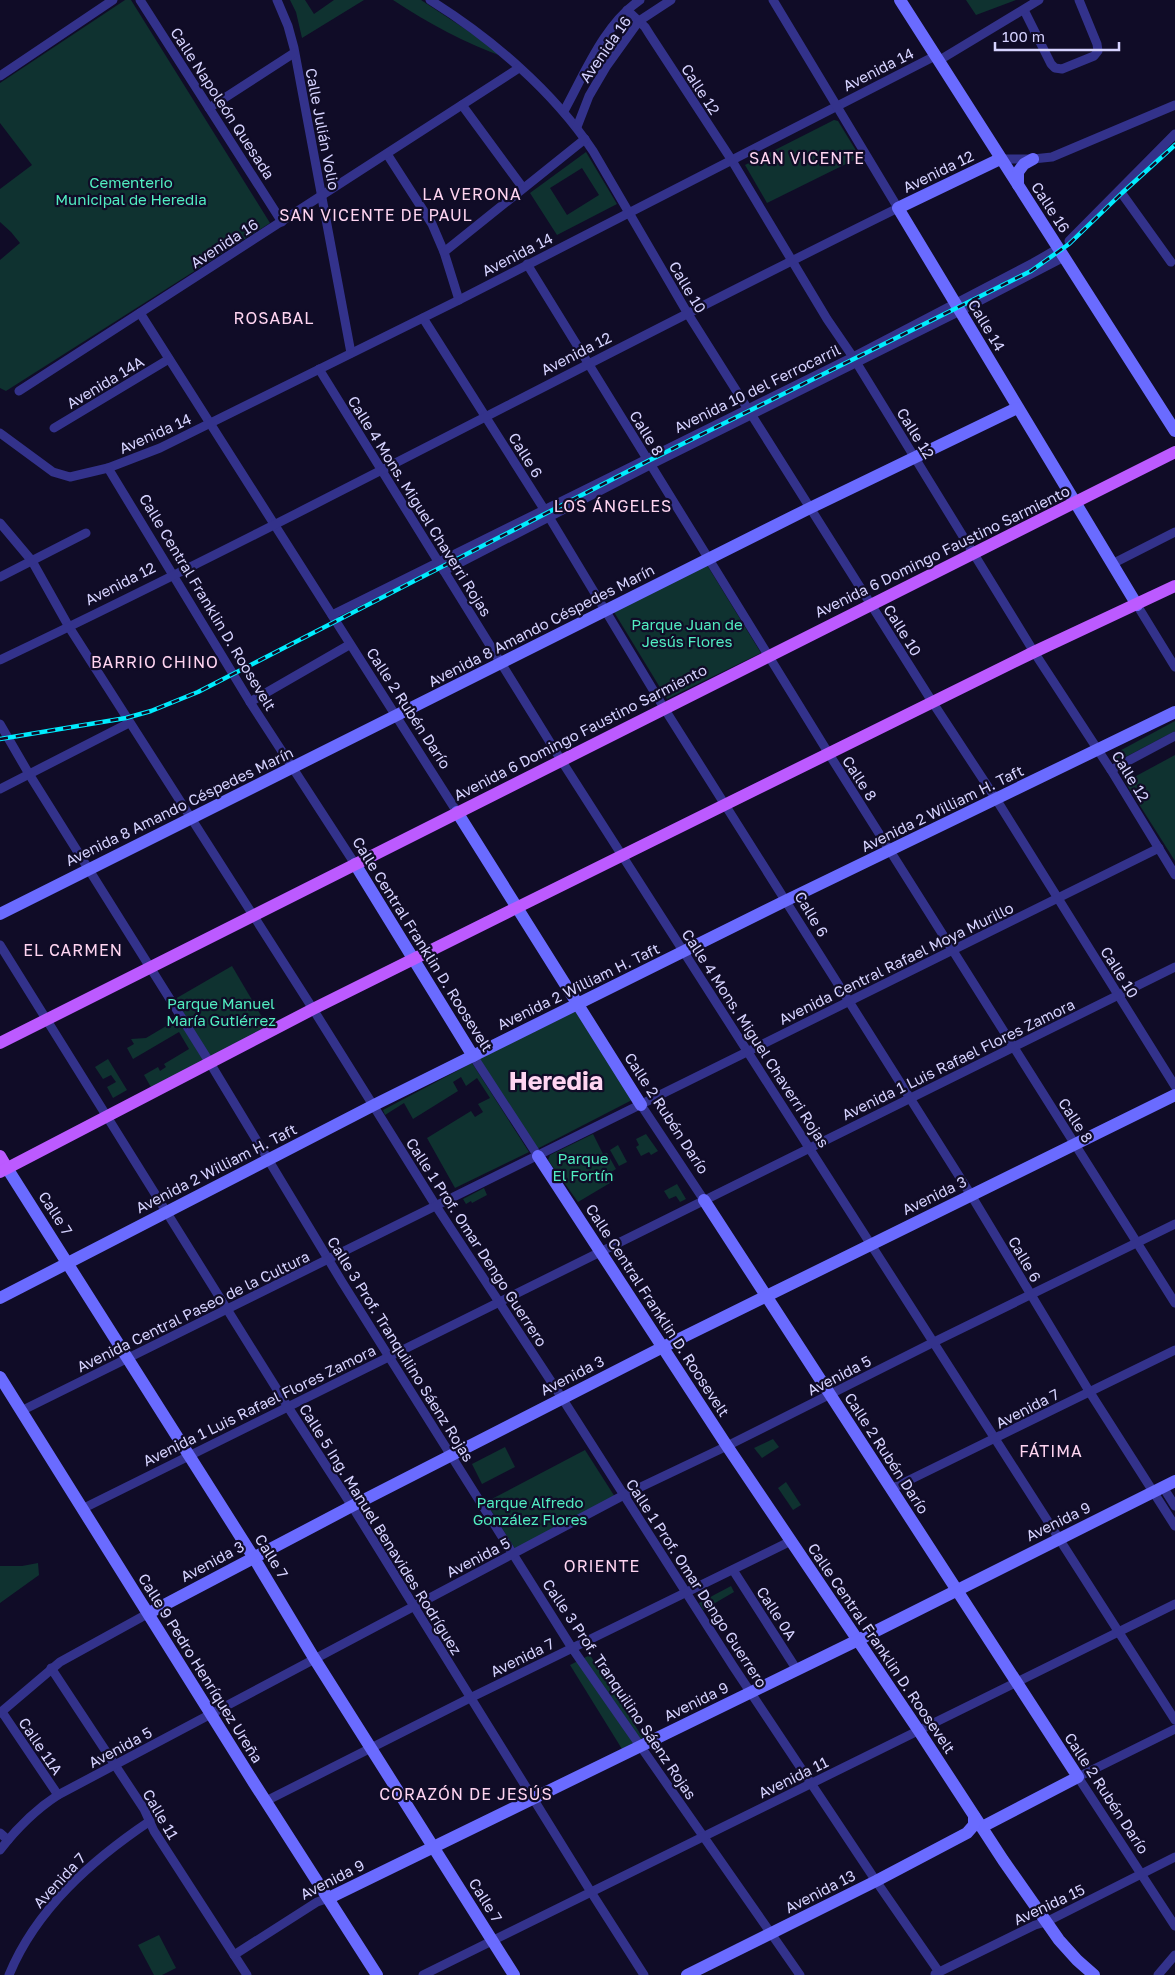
<svg xmlns="http://www.w3.org/2000/svg" width="1175" height="1975" font-family="'Golos Text',sans-serif">
	<style>
		.green { fill: #0f3230; fill-rule: evenodd }
		.lines { fill: none; stroke-linecap: round; stroke-linejoin: round }
		.street { stroke: #33328b; stroke-width: 9 }
		.secondary { stroke: #6a6bff; stroke-width: 12 }
		.primary { stroke: #bc5aff; stroke-width: 12 }
		.rail-casing { stroke: #00ecfe; stroke-width: 4.5 }
		.rail { stroke: #100c27; stroke-width: 2.5; stroke-dasharray: 8; stroke-linecap: butt }
		.labels { text-anchor: middle; dominant-baseline: central; stroke-width: 4.5; stroke-linejoin: round; paint-order: stroke }
		.street-label { font-size: 15px; fill: #d6d3ff; stroke: #100c27 }
		.park-label { font-size: 15px; fill: #51edc1; stroke: #100c27 }
		.neighbourhood-label { font-size: 16px; letter-spacing: 1px; fill: #ffd5f1; stroke: #100c27 }
		.town-label { font-size: 25px; font-weight: bold; fill: #ffd5f1; stroke: #100c27 }
	</style>
	<rect width="100%" height="100%" fill="#100c27"/>
	<g class="green">
		<path d="M125,0H131L270,223L6,391L0,388V260L20,243L11,232L0,222V189L32,165L0,123V83Z"/>
		<path d="M290,0H305L314,14L334,0H364L302,38L296,12Z"/>
		<path d="M393,0H421L482,40L504,57C465,43 428,23 393,0Z"/>
		<path d="M966,0H1016L976,15Z"/>
		<path d="M834,120L838,121L860,157L767,203L745,165Z"/>
		<path d="M586,152L617,204L557,235L530,193ZM582,168L599,195L567,215L550,188Z"/>
		<path d="M707,565L761,653L667,699L614,612Z"/>
		<path d="M1175,721V731L1116,762L1112,755Z"/>
		<path d="M1175,755V861L1125,782Z"/>
		<path d="M232,966L269,1029L212,1060L175,999Z"/>
		<path d="M576,1011L632,1100L537,1149L479,1059Z"/>
		<path d="M178,1019L204,1061L152,1089L144,1075L158,1067L160,1071L166,1067L164,1064L189,1049L179,1032L133,1059L127,1048L134,1044L131,1039L146,1038Z"/>
		<path d="M108,1059L127,1090L113,1098L107,1087L116,1082L111,1075L103,1079L95,1067Z"/>
		<path d="M472,1063L529,1152L455,1188L427,1138L471,1111L475,1117L483,1112L478,1104L490,1098L477,1078L466,1086L461,1077L453,1082L458,1091L413,1119L404,1103L385,1115L383,1110Z"/>
		<path d="M593,1134L603,1154L607,1153L616,1169L611,1172L615,1180L578,1202L548,1160L550,1155Z"/>
		<path d="M646,1134L658,1151L651,1155L649,1152L641,1156L636,1147L639,1145L636,1139Z"/>
		<path d="M618,1145L627,1162L619,1166L610,1150Z"/>
		<path d="M677,1184L686,1199L680,1202L676,1196L669,1199L664,1191Z"/>
		<path d="M484,1188L487,1195L472,1203L471,1201L466,1204L463,1199Z"/>
		<path d="M773,1439L779,1447L762,1458L754,1448Z"/>
		<path d="M505,1447L515,1467L482,1484L472,1464Z"/>
		<path d="M585,1450L615,1497L515,1549L486,1502Z"/>
		<path d="M786,1482L801,1505L793,1510L778,1488Z"/>
		<path d="M38,1563L39,1575L0,1603V1566H22Z"/>
		<path d="M731,1586L734,1592L703,1610L699,1603Z"/>
		<path d="M590,1655L643,1738L622,1749L570,1665Z"/>
		<path d="M159,1935L176,1968L162,1975H154L138,1945Z"/>
	</g>
	<g class="lines">
		<g class="street">
			<path d="M140,0L282,222"/>
			<path d="M277,0L288,26L294,48L351,353"/>
			<path d="M430,0C491,38 553,91 593,151L688,314L933,703L996,799L1175,1086"/>
			<path d="M627,10L645,27L650,35L731,159L827,319L853,357L1034,652L1111,770L1175,875"/>
			<path d="M1024,10L1051,64L1055,68L1062,69L1094,56L1098,51L1097,44L1079,0"/>
			<path d="M938,61L1039,0"/>
			<path d="M0,76L113,0"/>
			<path d="M462,105L523,188"/>
			<path d="M209,108L294,53"/>
			<path d="M564,111C584,75 604,24 640,0"/>
			<path d="M577,127L589,96L606,67L639,21L671,0"/>
			<path d="M387,154L432,224L444,252L459,300"/>
			<path d="M1000,159H1033L1052,157L1175,105"/>
			<path d="M1120,191L1171,262"/>
			<path d="M1069,241L1175,134"/>
			<path d="M444,252L585,139"/>
			<path d="M527,264L829,754L1175,1303"/>
			<path d="M140,313L457,812"/>
			<path d="M423,318L549,517L664,708L971,1195L1089,1391L1175,1526"/>
			<path d="M319,369L561,760L1175,1720"/>
			<path d="M19,391L519,68"/>
			<path d="M54,428L169,359"/>
			<path d="M0,433L53,472L70,477L108,468L160,448L459,300L935,56"/>
			<path d="M108,468L250,702L355,864"/>
			<path d="M0,523L32,561L69,627L313,1009L436,1206L562,1398L733,1666L876,1881L939,1972"/>
			<path d="M1112,564L1175,532"/>
			<path d="M444,571L650,465L960,311L1064,257"/>
			<path d="M0,577L86,533"/>
			<path d="M1137,605L1175,667"/>
			<path d="M332,615L853,357L1033,263L1059,248"/>
			<path d="M0,660C302,516 597,356 898,208L773,0"/>
			<path d="M250,702L349,645"/>
			<path d="M0,724L29,774L210,1063L342,1282L572,1648L800,1975"/>
			<path d="M1111,770L1175,736"/>
			<path d="M0,789L129,723"/>
			<path d="M0,945L288,1407L352,1506L591,1892L644,1975"/>
			<path d="M473,1056L538,1156"/>
			<path d="M641,1105L704,1200"/>
			<path d="M21,1411L1159,848"/>
			<path d="M1163,1487L1175,1506"/>
			<path d="M891,1489L1175,1350"/>
			<path d="M82,1509L1175,967"/>
			<path d="M733,1570L797,1670"/>
			<path d="M51,1668L144,1809L154,1831L247,1975"/>
			<path d="M2,1712L58,1795"/>
			<path d="M0,1713L60,1662L149,1613"/>
			<path d="M1175,1729L1078,1777L1175,1926"/>
			<path d="M266,1801L470,1698L791,1541"/>
			<path d="M0,1833L8,1840"/>
			<path d="M0,1850C17,1828 35,1810 58,1795L624,1495L727,1446L934,1342L1175,1224"/>
			<path d="M234,1955L317,1902L329,1898"/>
			<path d="M935,1974L1035,1925L1046,1922L1175,1857"/>
			<path d="M9,1975C36,1909 92,1860 150,1821"/>
			<path d="M423,1975L1175,1604"/>
			<path d="M1158,1975L1175,1955"/>
		</g>
		<g class="secondary">
			<path d="M900,0L1175,431"/>
			<path d="M1000,159L898,208L1137,605"/>
			<path d="M1018,185V172L1024,164L1033,159"/>
			<path d="M457,812L641,1105"/>
			<path d="M355,864L473,1056"/>
			<path d="M0,914L810,508L1017,408"/>
			<path d="M538,1156L727,1446L919,1731L1003,1860L1059,1940L1077,1960L1094,1975"/>
			<path d="M7,1168L254,1558L314,1658L514,1975"/>
			<path d="M704,1200L1078,1777L982,1827"/>
			<path d="M0,1298L374,1105L787,900L1175,712"/>
			<path d="M0,1377L254,1783L377,1975"/>
			<path d="M149,1613L352,1506L663,1347L1175,1095"/>
			<path d="M329,1898L858,1640L1175,1481"/>
			<path d="M687,1975L876,1881L967,1833L974,1825V1816"/>
		</g>
		<g class="primary">
			<path d="M0,1043L1175,452"/>
			<path d="M0,1156L7,1168"/>
			<path d="M0,1172L313,1009L518,907L1034,652L1175,586"/>
		</g>
		<defs>
			<path id="rail" d="M0,739L126,718L151,711L198,692L648,461L1031,271L1069,244L1122,193L1175,145"/>
		</defs>
		<use href="#rail" class="rail-casing"/>
		<use href="#rail" class="rail"/>
	</g>
	<g class="labels">
		<g class="street-label">
			<text transform="translate(605 49) rotate(-55)">Avenida 16</text>
			<text transform="translate(878 69) rotate(-27)">Avenida 14</text>
			<text transform="translate(701 89) rotate(57)">Calle 12</text>
			<text transform="translate(223 103) rotate(57)">Calle Napoleón Quesada</text>
			<text transform="translate(323 129) rotate(79)">Calle Julián Volio</text>
			<text transform="translate(938 171) rotate(-26)">Avenida 12</text>
			<text transform="translate(1051 207) rotate(57)">Calle 16</text>
			<text transform="translate(224 243) rotate(-33)">Avenida 16</text>
			<text transform="translate(517 254) rotate(-27)">Avenida 14</text>
			<text transform="translate(688 287) rotate(59)">Calle 10</text>
			<text transform="translate(987 325) rotate(59)">Calle 14</text>
			<text transform="translate(576 353) rotate(-27)">Avenida 12</text>
			<text transform="translate(105 382) rotate(-31)">Avenida 14A</text>
			<text transform="translate(757 388) rotate(-26)">Avenida 10 del Ferrocarril</text>
			<text transform="translate(155 433) rotate(-24)">Avenida 14</text>
			<text transform="translate(647 433) rotate(58)">Calle 8</text>
			<text transform="translate(916 433) rotate(58)">Calle 12</text>
			<text transform="translate(526 455) rotate(58)">Calle 6</text>
			<text transform="translate(420 506) rotate(58)">Calle 4 Mons. Miguel Chaverri Rojas</text>
			<text transform="translate(942 551) rotate(-26)">Avenida 6 Domingo Faustino Sarmiento</text>
			<text transform="translate(120 583) rotate(-27)">Avenida 12</text>
			<text transform="translate(208 602) rotate(59)">Calle Central Franklin D. Roosevelt</text>
			<text transform="translate(541 625) rotate(-27)">Avenida 8 Amando Céspedes Marín</text>
			<text transform="translate(903 630) rotate(58)">Calle 10</text>
			<text transform="translate(409 708) rotate(57)">Calle 2 Rubén Darío</text>
			<text transform="translate(580 732) rotate(-27)">Avenida 6 Domingo Faustino Sarmiento</text>
			<text transform="translate(1131 776) rotate(58)">Calle 12</text>
			<text transform="translate(860 778) rotate(57)">Calle 8</text>
			<text transform="translate(179 806) rotate(-26)">Avenida 8 Amando Céspedes Marín</text>
			<text transform="translate(942 808) rotate(-26)">Avenida 2 William H. Taft</text>
			<text transform="translate(812 914) rotate(59)">Calle 6</text>
			<text transform="translate(423 944) rotate(58)">Calle Central Franklin D. Roosevelt</text>
			<text transform="translate(896 963) rotate(-26)">Avenida Central Rafael Moya Murillo</text>
			<text transform="translate(1120 972) rotate(58)">Calle 10</text>
			<text transform="translate(578 986) rotate(-26)">Avenida 2 William H. Taft</text>
			<text transform="translate(756 1038) rotate(57)">Calle 4 Mons. Miguel Chaverri Rojas</text>
			<text transform="translate(958 1059) rotate(-26)">Avenida 1 Luis Rafael Flores Zamora</text>
			<text transform="translate(667 1113) rotate(57)">Calle 2 Rubén Darío</text>
			<text transform="translate(1076 1120) rotate(57)">Calle 8</text>
			<text transform="translate(216 1168) rotate(-27)">Avenida 2 William H. Taft</text>
			<text transform="translate(934 1195) rotate(-26)">Avenida 3</text>
			<text transform="translate(56 1213) rotate(57)">Calle 7</text>
			<text transform="translate(477 1242) rotate(57)">Calle 1 Prof. Omar Dengo Guerrero</text>
			<text transform="translate(1025 1259) rotate(60)">Calle 6</text>
			<text transform="translate(658 1310) rotate(57)">Calle Central Franklin D. Roosevelt</text>
			<text transform="translate(193 1311) rotate(-26)">Avenida Central Paseo de la Cultura</text>
			<text transform="translate(401 1349) rotate(58)">Calle 3 Prof. Tranquilino Sáenz Rojas</text>
			<text transform="translate(572 1375) rotate(-27)">Avenida 3</text>
			<text transform="translate(839 1375) rotate(-27)">Avenida 5</text>
			<text transform="translate(259 1405) rotate(-26)">Avenida 1 Luis Rafael Flores Zamora</text>
			<text transform="translate(1027 1408) rotate(-27)">Avenida 7</text>
			<text transform="translate(887 1453) rotate(57)">Calle 2 Rubén Darío</text>
			<text transform="translate(1058 1521) rotate(-26)">Avenida 9</text>
			<text transform="translate(381 1529) rotate(58)">Calle 5 Ing. Manuel Benavides Rodríguez</text>
			<text transform="translate(272 1556) rotate(58)">Calle 7</text>
			<text transform="translate(478 1557) rotate(-27)">Avenida 5</text>
			<text transform="translate(212 1561) rotate(-28)">Avenida 3</text>
			<text transform="translate(697 1583) rotate(57)">Calle 1 Prof. Omar Dengo Guerrero</text>
			<text transform="translate(777 1613) rotate(57)">Calle 0A</text>
			<text transform="translate(882 1648) rotate(56)">Calle Central Franklin D. Roosevelt</text>
			<text transform="translate(522 1657) rotate(-26)">Avenida 7</text>
			<text transform="translate(201 1668) rotate(58)">Calle 9 Pedro Henríquez Ureña</text>
			<text transform="translate(620 1689) rotate(56)">Calle 3 Prof. Tranquilino Sáenz Rojas</text>
			<text transform="translate(696 1701) rotate(-26)">Avenida 9</text>
			<text transform="translate(41 1746) rotate(56)">Calle 11A</text>
			<text transform="translate(120 1747) rotate(-28)">Avenida 5</text>
			<text transform="translate(793 1777) rotate(-26)">Avenida 11</text>
			<text transform="translate(1107 1793) rotate(57)">Calle 2 Rubén Darío</text>
			<text transform="translate(161 1814) rotate(60)">Calle 11</text>
			<text transform="translate(332 1879) rotate(-27)">Avenida 9</text>
			<text transform="translate(59 1880) rotate(-47)">Avenida 7</text>
			<text transform="translate(820 1891) rotate(-27)">Avenida 13</text>
			<text transform="translate(486 1900) rotate(58)">Calle 7</text>
			<text transform="translate(1049 1904) rotate(-25)">Avenida 15</text>
		</g>
		<g class="park-label">
			<text x="131" y="182">Cementerio<tspan x="131" dy="17">Municipal de Heredia</tspan></text>
			<text x="687" y="624">Parque Juan de<tspan x="687" dy="17">Jesús Flores</tspan></text>
			<text x="221" y="1003">Parque Manuel<tspan x="221" dy="17">María Gutiérrez</tspan></text>
			<text x="583" y="1158">Parque<tspan x="583" dy="17">El Fortín</tspan></text>
			<text x="530" y="1502">Parque Alfredo<tspan x="530" dy="17">González Flores</tspan></text>
		</g>
		<g class="neighbourhood-label">
			<text x="807" y="158">SAN VICENTE</text>
			<text x="472" y="194">LA VERONA</text>
			<text x="376" y="215">SAN VICENTE DE PAUL</text>
			<text x="274" y="318">ROSABAL</text>
			<text x="613" y="506">LOS ÁNGELES</text>
			<text x="155" y="662">BARRIO CHINO</text>
			<text x="73" y="950">EL CARMEN</text>
			<text x="1051" y="1451">FÁTIMA</text>
			<text x="602" y="1566">ORIENTE</text>
			<text x="466" y="1794">CORAZÓN DE JESÚS</text>
		</g>
		<g class="town-label">
			<text x="556" y="1080">Heredia</text>
		</g>
	</g>
	<path d="M995 42v8h124v-8" fill="none" stroke="#d6d3ff" stroke-width="2.5"/>
	<text x="1002" y="42" font-size="15" fill="#d6d3ff" stroke="#100c27" stroke-width="4" paint-order="stroke">100 m</text>
</svg>
